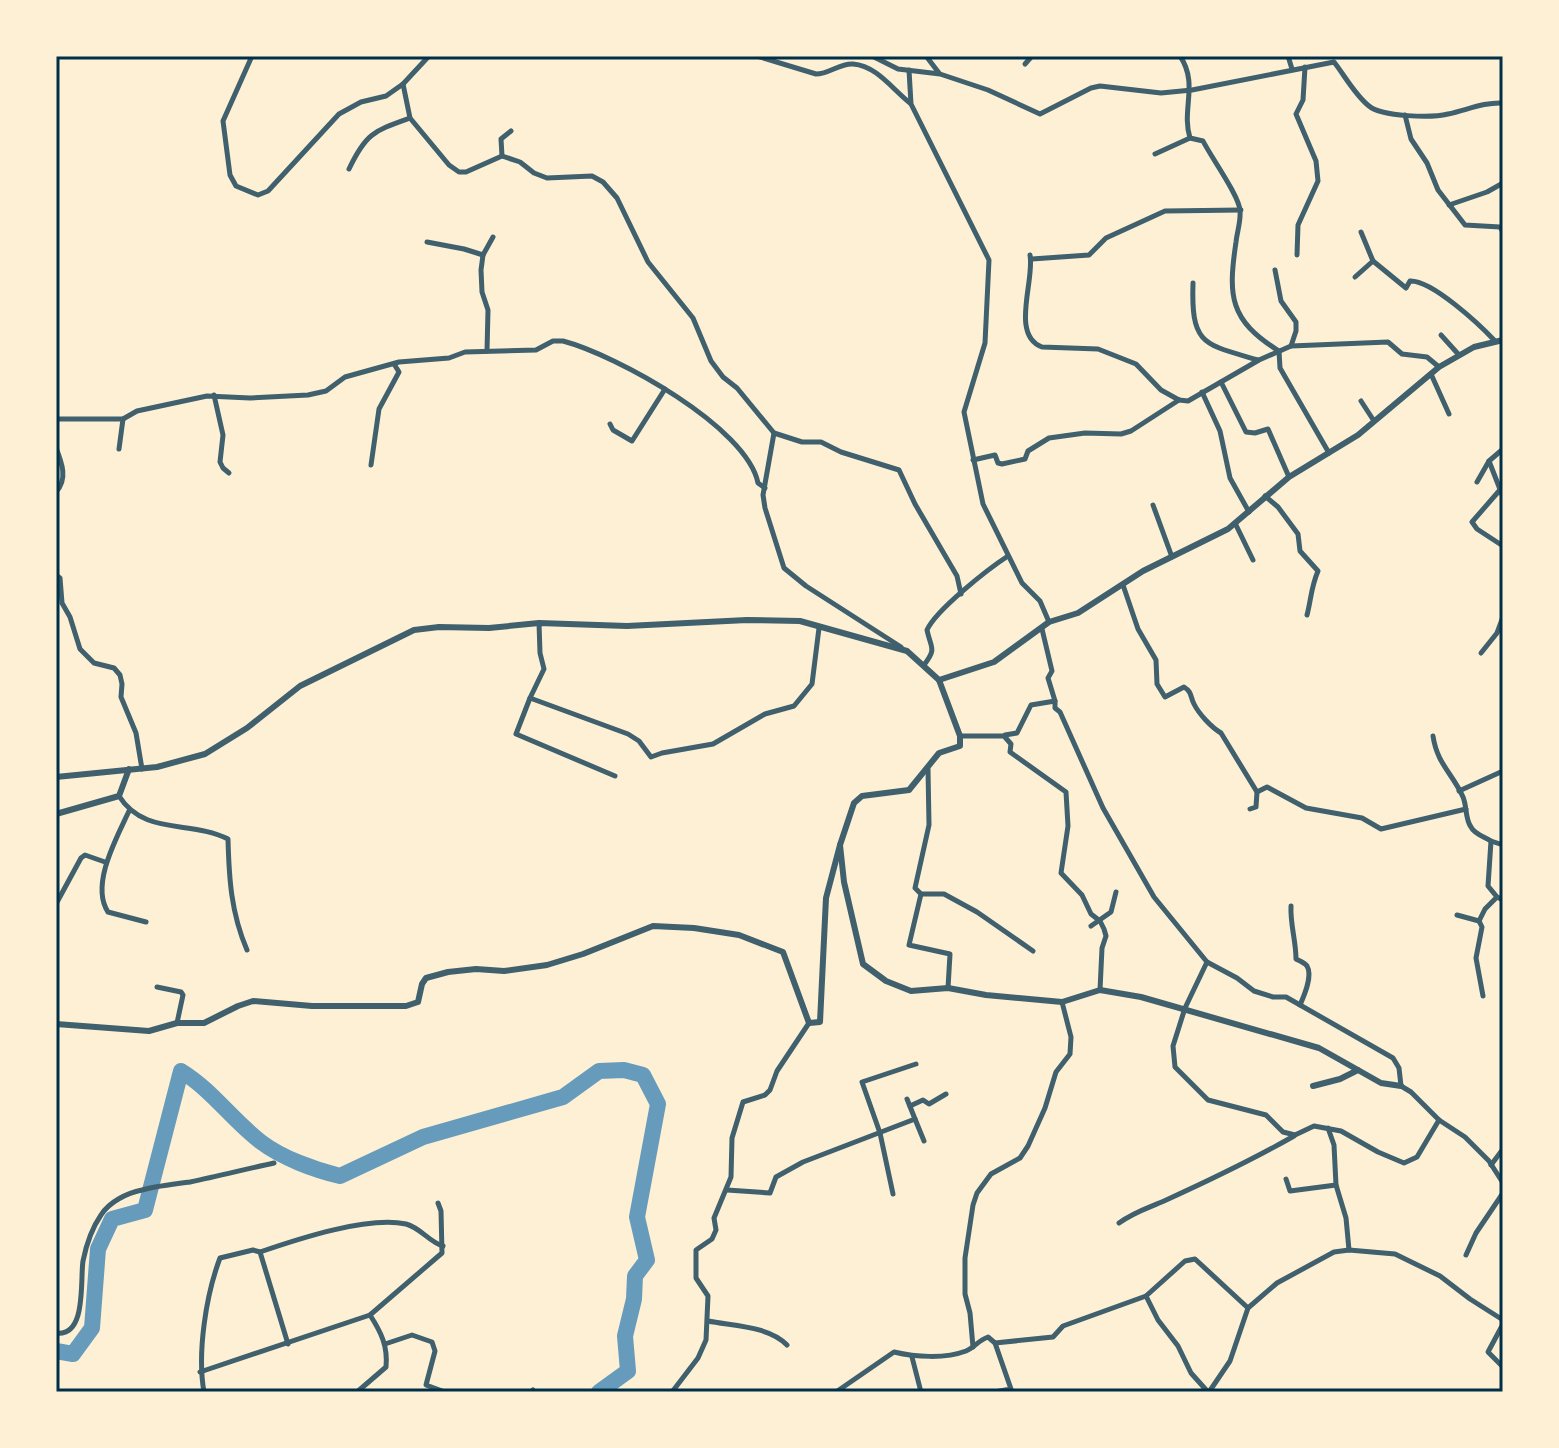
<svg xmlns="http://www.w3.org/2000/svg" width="1559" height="1448" font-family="'Titillium Web',sans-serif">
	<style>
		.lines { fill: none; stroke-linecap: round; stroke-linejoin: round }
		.river { stroke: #669bbc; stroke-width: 16 }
		.minor { stroke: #3f606c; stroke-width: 5 }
		.tertiary { stroke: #3f606c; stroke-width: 6 }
		.neatline { fill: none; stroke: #003049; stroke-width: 3 }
	</style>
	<rect width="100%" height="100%" fill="#fdf0d5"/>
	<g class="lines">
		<path class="river" d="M56,1351L73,1354L92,1328L98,1249L112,1219L145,1210L181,1071C212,1090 232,1120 261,1142C282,1158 315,1170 340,1176L423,1137L563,1097L599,1071L624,1070L643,1075L658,1104L637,1217L647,1260L635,1276L634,1299L625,1336L628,1371L599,1392"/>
		<g class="minor">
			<path d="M252,56L223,121L230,175L236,186L258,195L268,191L339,114L361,102L386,96L403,84L429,56"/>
			<path d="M757,56L816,74C829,74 840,63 853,64C877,66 892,89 910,103"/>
			<path d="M872,56L898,69L940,74L988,90L1040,114L1091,88L1100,86L1161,93L1192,90L1334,62C1345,76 1355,95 1369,106C1382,117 1432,118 1448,114C1467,110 1484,102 1503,103"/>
			<path d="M926,56L939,73"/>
			<path d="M1180,56C1199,84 1181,110 1190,138L1203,141C1211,157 1240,197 1240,211C1241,221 1237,232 1236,242C1228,296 1229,320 1279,351L1280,368L1329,453"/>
			<path d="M1288,56L1292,69"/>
			<path d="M1025,64L1032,56"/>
			<path d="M909,70L911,104L989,260L985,343L964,412L983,504L1022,583L1040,601L1049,622"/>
			<path d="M403,84L410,118L449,165L459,172H466L502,156L520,162L534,173L547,178L592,176L603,182L617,198L648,262L693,318L711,361L723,377L737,388L774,433L763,495L765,508L784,568L806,586L901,647"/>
			<path d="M1405,115L1411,139L1427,163L1438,190L1465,225L1500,227L1503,232"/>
			<path d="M1155,154L1190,138"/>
			<path d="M502,156L501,139L511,131"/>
			<path d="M349,169C366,133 374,131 410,118"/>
			<path d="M1449,205L1487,192L1503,183"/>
			<path d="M1361,232L1373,261"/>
			<path d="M427,242L464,249L483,255"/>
			<path d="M1030,255C1035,280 1010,335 1042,347L1098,349L1136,364L1161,390L1179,400L1188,401L1259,360L1291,346L1388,342L1402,354L1427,357L1439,367"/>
			<path d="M1297,255L1298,225L1318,181L1316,161L1296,114L1303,100L1305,67"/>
			<path d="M1032,259L1089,255L1106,238L1165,211L1241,210"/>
			<path d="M1275,270L1281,301L1296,322V331L1291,346"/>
			<path d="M1355,277L1373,261L1406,288L1410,281C1432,280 1480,325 1495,341"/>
			<path d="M1193,283C1191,345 1203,344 1258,360"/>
			<path d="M1441,335L1459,355"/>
			<path d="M487,351L488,310L482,292L481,270L483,255L493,237"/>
			<path d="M1431,374L1449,414"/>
			<path d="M1221,382L1246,432L1255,433L1268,429L1289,477"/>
			<path d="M1202,392L1220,431L1230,478L1249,512"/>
			<path d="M214,395L223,435L220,462L223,468L229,473"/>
			<path d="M1361,401L1374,421"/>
			<path d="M56,419H123L137,411L207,396L250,398L308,395L326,391L345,377L399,362L449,358L465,352L536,350L553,341H563C616,355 747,427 758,483L765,488"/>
			<path d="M610,424L613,430L632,441L665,389"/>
			<path d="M774,433L802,442H821L841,452L899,470L915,504L957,576L961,594"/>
			<path d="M56,448C62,463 68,479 56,492"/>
			<path d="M119,449L123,419"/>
			<path d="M973,460L995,455L998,463L1002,464L1025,459L1028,451L1049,438L1085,433L1121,434L1131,431L1179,400"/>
			<path d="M1489,461L1503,497"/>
			<path d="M371,465L379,409L399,372L394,364"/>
			<path d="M1477,482L1489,461L1503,449"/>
			<path d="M1499,491L1472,522L1477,529L1503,546"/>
			<path d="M1265,496L1278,507L1298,534L1300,551L1318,571C1311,587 1311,600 1307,615"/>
			<path d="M1153,505L1172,557"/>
			<path d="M56,510V531"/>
			<path d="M1235,523L1253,560"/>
			<path d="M56,575L60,578L62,603L70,617L80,649L94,663L114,668L120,675L122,684L121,697L136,733L142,769"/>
			<path d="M1123,585L1138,629L1156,660L1157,684L1165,697L1184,687C1192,692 1190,696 1194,704C1199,714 1211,727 1221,733L1257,792L1256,807L1250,809"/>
			<path d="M1503,605V606"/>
			<path d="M539,623L540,653L544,669L530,698L628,734L639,741L651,757L662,753L713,744L765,714L794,706L812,684L819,628"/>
			<path d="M1042,629L1052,671L1048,678L1055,701V708L1060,712L1103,808L1154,897L1207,962L1237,978L1254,991L1273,997H1286L1393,1058L1399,1068L1401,1086L1411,1092L1439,1120L1465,1137L1489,1161L1503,1183"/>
			<path d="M1481,653L1497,633L1503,617"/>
			<path d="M924,665C937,648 931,649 927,630C936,610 988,569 1008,556"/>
			<path d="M530,698L516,734L615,776"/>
			<path d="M1005,735L1017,733L1031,705L1055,701"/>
			<path d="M960,736H1004L1011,744L1010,752L1066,792L1068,826L1061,873L1082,895L1091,914L1100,921L1104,929L1106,936L1102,948L1100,990"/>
			<path d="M1433,736C1437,764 1453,774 1463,797C1467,806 1465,819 1471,827C1474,834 1485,837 1491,841L1488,886L1497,897"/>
			<path d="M928,769L929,825L915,888L921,894H944L977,912L1033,951"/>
			<path d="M1459,791L1503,771"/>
			<path d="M1257,792L1267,787L1306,808L1362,818L1381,829L1466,809"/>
			<path d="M119,796C144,836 191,820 228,839C229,878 231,913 247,950"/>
			<path d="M129,811C117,837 90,885 108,912L146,922"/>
			<path d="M1491,841L1503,845"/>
			<path d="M921,894L909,945L950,954L948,988"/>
			<path d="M56,904L81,858L85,855L105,862"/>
			<path d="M1291,906C1290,924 1296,941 1296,959C1300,961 1305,963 1307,966C1313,976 1304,996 1300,1005"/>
			<path d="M1457,915L1479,921L1485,909L1497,897L1503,900"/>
			<path d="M1479,921L1482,927L1476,958L1483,996"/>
			<path d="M1091,926L1111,912L1116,892"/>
			<path d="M1207,962L1185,1008L1173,1046L1175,1067L1208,1100L1266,1115L1283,1132L1295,1135L1314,1126L1341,1131L1378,1152L1404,1163L1417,1157L1439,1120"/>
			<path d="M157,987L181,992L183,995L177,1023"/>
			<path d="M907,1099L915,1119"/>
			<path d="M910,1106L923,1100L929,1104L946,1094"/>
			<path d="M1328,1128L1334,1145L1336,1185L1346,1218L1349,1250"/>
			<path d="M1491,1165L1503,1149"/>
			<path d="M1286,1179L1290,1191L1336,1185"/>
			<path d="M727,1190L770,1193L776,1177L803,1162L915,1119L924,1141"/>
			<path d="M893,1194L880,1133L862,1082L916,1064"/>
			<path d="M1119,1223C1134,1212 1148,1208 1164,1201C1208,1181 1252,1160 1294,1136"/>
			<path d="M260,1252C298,1239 367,1216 406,1224C421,1228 429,1242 443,1246"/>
			<path d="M1466,1255L1476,1233L1503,1193"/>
			<path d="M708,1321C733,1326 769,1326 787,1345"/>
			<path d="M1503,1324L1488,1352L1503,1367"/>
			<path d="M56,1333C87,1337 80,1280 83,1261C86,1246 92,1228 101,1215C109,1202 127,1193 142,1190C157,1186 174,1184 190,1182C219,1176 246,1169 274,1163"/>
			<path d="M385,1344L412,1335L432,1342L435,1351L426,1385L445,1392"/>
			<path d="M973,1347L970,1313L965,1294V1258L973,1205L977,1193L991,1174L1020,1158L1028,1146L1045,1108L1056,1072L1070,1054L1071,1037L1062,1002"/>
			<path d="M912,1357L921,1392"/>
			<path d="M200,1372L370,1315L442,1253L441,1211L438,1203"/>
			<path d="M204,1392C197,1353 206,1295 220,1258L253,1250L260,1252L288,1344"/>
			<path d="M357,1392L386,1367C388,1346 381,1332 370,1315"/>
			<path d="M531,1392L533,1390"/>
			<path d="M672,1392L698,1358L706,1340L708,1296L696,1278V1250L712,1239L716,1230L714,1218L731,1177L732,1138L743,1102L765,1095L770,1090L777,1071L809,1023"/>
			<path d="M836,1392L894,1352C915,1357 945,1359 966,1351C975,1347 979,1340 988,1337L995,1343L1053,1337L1063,1326L1146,1296"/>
			<path d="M994,1392L1011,1389L995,1343"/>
			<path d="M1208,1392L1191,1373L1178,1346L1158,1320L1146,1296L1185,1261L1195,1259L1248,1308"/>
			<path d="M1209,1392L1230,1361L1248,1308L1277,1283L1334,1252L1349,1250L1395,1254L1440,1276L1470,1299L1503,1320"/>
		</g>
		<g class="tertiary">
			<path d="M939,680L960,736V746L939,753L909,790L862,796L854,803L840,845L844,882L863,964L886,981L911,991L948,988L986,995L1062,1002L1100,990L1141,997L1319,1048L1358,1070"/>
			<path d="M56,777L157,767L205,754L247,728L300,686L414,630L439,627L489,628L539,623L627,626L747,620L800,621L907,651L939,680L994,662L1049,622L1078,613L1143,571L1228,529L1289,477L1358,435L1439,367L1474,347L1503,340"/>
			<path d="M56,814L119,796L129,769"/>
			<path d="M56,1024L149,1031L177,1023H204L238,1006L253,1001L312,1006H406L418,1002L422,984L426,978L448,972L476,969L504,971L547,965L583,954L653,926L694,928L739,935L783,952L809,1023L820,1022L826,898L840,845"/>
			<path d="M1313,1086L1340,1079L1358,1070L1381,1083L1401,1086"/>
		</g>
	</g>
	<rect width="1559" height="1448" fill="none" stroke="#fdf0d5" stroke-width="116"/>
	<rect x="58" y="58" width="1443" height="1332" class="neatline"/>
</svg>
